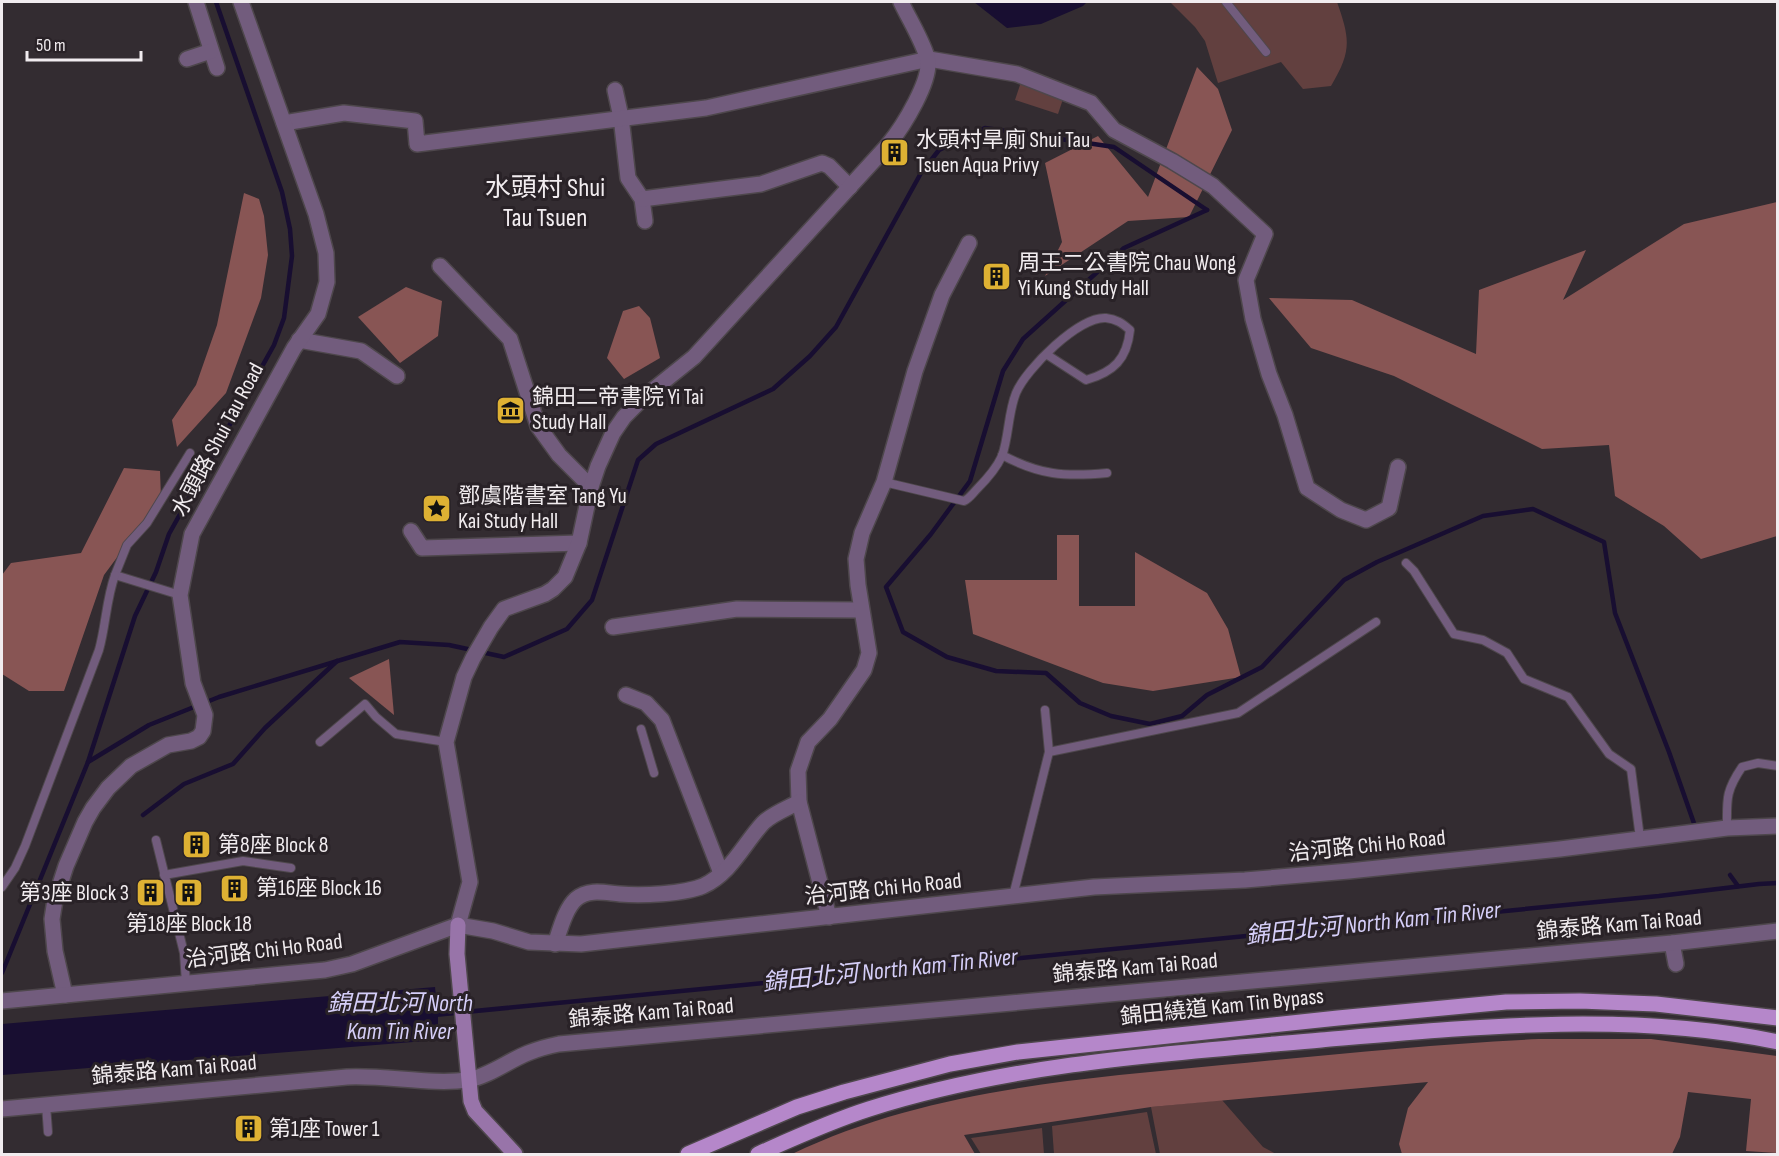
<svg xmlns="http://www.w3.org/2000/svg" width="1779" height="1156" font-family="'Sofia Sans Condensed','Noto Sans TC',sans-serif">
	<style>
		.green { fill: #62403f }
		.forest { fill: #885554 }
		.water { fill: #180e31 }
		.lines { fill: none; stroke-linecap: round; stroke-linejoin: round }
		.stream { stroke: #180e31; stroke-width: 4.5 }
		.lane-casing { stroke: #4e474c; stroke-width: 10 }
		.street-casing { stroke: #4e474c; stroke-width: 18 }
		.secondary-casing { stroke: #4e474c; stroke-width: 18 }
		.primary-casing { stroke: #4e474c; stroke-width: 18 }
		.lane { stroke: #725c7d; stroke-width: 8 }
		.street { stroke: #725c7d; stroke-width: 15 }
		.secondary { stroke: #9874a9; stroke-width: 15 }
		.primary { stroke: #b587ca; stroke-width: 15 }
		.labels { text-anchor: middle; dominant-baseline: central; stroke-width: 6; stroke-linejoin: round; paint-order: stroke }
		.poi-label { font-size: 22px; fill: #f1ecef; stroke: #292227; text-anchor: start }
		.street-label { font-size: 22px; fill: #f1ecef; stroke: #292227 }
		.water-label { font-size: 24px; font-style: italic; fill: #d5cef8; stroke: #292227 }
		.quarter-label { font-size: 26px; fill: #f1ecef; stroke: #292227 }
	</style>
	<rect width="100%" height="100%" fill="#332c31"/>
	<g class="green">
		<path d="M1170,2H1337C1350,39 1352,51 1331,86L1303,89L1281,62L1218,83L1205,41L1195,27Z"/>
		<path d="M1021,82L1064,96L1058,114L1015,100Z"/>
		<path d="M1222,1100L1263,1147L1276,1154H1160L1151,1107Z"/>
		<path d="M1147,1112L1156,1154H1054L1052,1126Z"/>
		<path d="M1042,1128L1044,1154H981L971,1138Z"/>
	</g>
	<g class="forest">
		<path d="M1197,67L1218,89L1232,130L1189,217L1128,221L1045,276L1062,242L1045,163L1098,136L1148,197Z"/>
		<path d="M244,193L259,199L264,216L268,255L261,298L226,393L177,447L172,420L196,385L217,325Z"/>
		<path d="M1777,202V536L1701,559L1664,526L1615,496L1609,445L1542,449L1394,376L1311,348L1269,298L1352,300L1476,354L1479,290L1586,250L1563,300L1684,224Z"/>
		<path d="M406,287L442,301L438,336L400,363L358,317Z"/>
		<path d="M639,306L650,318L660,358L624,379L607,358L623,311Z"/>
		<path d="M124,468L160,471L161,498L104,575L64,691H29L2,674V575L11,563L81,553Z"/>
		<path d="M1057,535H1079V606H1135V552L1207,593L1228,629L1241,677L1153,691L1103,683L973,634L965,580H1057Z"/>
		<path d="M389,659L394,715L349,678Z"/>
		<path d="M1539,1039H1651L1777,1056V1153L1746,1151L1751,1099L1688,1092L1680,1137L1672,1154H1402L1399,1144L1408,1108L1428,1082L1151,1107L964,1135L975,1154H792C925,1090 1077,1079 1222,1065C1328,1055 1433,1044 1539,1039Z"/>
	</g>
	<g class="water">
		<path d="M974,2H1087L1083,6L1041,24L1007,28Z"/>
		<path d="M435,987L438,1015V1040L2,1075V1024Z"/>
	</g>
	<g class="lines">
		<g class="stream">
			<path d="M1207,210L1124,248L1023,339L1003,371L970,481L931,534L886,587L903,632L947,657L996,671L1046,673L1080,703L1111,716L1150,724L1182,716L1207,695L1262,667L1344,580L1377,562L1483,516L1533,509L1604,542L1615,613L1669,752L1696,829"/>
			<path d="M88,762L149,725L219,697L400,642L449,645L504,657L567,629L592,600L638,460L656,444L773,389L810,356L836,327L921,173L939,150L985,128L1114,147L1207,210"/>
			<path d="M143,815L184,784L233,764L265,728L337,661"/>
			<path d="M1730,875L1738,886"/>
			<path d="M2,973L88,762L135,616L156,572L169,534L274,345L284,318L292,256L290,229L282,192L216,2"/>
			<path d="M434,1015L1659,896L1759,884L1778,883"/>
		</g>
		<defs>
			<g id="lane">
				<path d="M1226,2L1266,52"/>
				<path d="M1002,455C1040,475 1064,477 1107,473"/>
				<path d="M884,482L964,501C970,498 972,494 977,489C987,479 996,469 1002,456C1009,436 1008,413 1016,393C1026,369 1079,316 1106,318C1116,319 1122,323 1130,330C1127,359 1114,372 1086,380L1046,354"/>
				<path d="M1406,563L1414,571L1454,634L1483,640L1507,653L1524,679L1568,697L1609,754L1631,769L1640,838"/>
				<path d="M180,595L115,575L127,545L147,523L190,453"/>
				<path d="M641,729L654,773"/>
				<path d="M320,742L365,704L376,717L396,734L446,742"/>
				<path d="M1049,752L1238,713L1376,622"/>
				<path d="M1727,828C1727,800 1725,792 1742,767L1758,763L1778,766"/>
				<path d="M156,840L184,953L186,983"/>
				<path d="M164,875L243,861L291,868"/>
				<path d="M2,887L15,868L25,846L99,650C106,625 106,600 115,575"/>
				<path d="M1013,896L1049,752L1045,710"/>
				<path d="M46,1105L48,1132"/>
			</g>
			<g id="street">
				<path d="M196,2L217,68"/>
				<path d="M187,59L211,51"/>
				<path d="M615,90L621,117L628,178L642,199L645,221"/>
				<path d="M284,123L344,113L415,121L417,144L706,108L929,59L1017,74L1091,103L1114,130L1172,161L1213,186L1265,234L1246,280L1253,319L1269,374L1285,415L1307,488L1341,510L1366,520L1389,508L1398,467"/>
				<path d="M642,199L761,184L822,163L829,166L850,187"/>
				<path d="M440,266L510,339L538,426L559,455L591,487"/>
				<path d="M299,340L361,351L397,376"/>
				<path d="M411,531L422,548L579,543"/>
				<path d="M613,627L737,609L861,610"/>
				<path d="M626,695L646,703L662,720L721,873"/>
				<path d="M829,917L799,802L798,771L808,742L830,719L864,670L869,653L858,585L856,559L862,533L884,482L915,371L942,295L969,243"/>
				<path d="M458,925L470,882L446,742L464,677L473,658L491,627L504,609L545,594L553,589L565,577L579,543L591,487L598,466L613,433L624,417L643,398L694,357L888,145C902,128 934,78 927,57C921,38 909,19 901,2"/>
				<path d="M1672,943L1676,964"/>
				<path d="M555,944C560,930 565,909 576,899C589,888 606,893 620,894C641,896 684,894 703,886C731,873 743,845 763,823C772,814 788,808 799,802"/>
				<path d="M65,995L55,951L52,919L55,900L66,866L85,822L93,808L108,788L131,766L168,745L191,741L199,737L203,731L205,715L193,683L180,595L192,534L294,348L318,314L327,282L326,253L316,214L241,2"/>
				<path d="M2,1001L325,970L352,964L458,925L493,931L529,942L581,944L1094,887L1245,880L1349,871L1560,849L1727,828L1778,826"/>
				<path d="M2,1109L347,1077C386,1075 430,1085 468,1080C489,1076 508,1061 528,1053C538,1049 549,1046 559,1044L1672,943L1778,931"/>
			</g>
			<path id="secondary" d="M458,925L457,954L471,1101L475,1111L515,1154"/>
			<g id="primary">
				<path d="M688,1154L797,1107L844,1092L950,1064L1018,1052L1338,1018L1506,1002L1580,1001L1656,1004L1778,1018"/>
				<path d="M758,1154C794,1138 831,1121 869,1109C1013,1063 1171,1053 1321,1040C1471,1027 1629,1011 1778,1042"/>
			</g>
		</defs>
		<use href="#lane" class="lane-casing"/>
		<use href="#street" class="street-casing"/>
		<use href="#secondary" class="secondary-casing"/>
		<use href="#primary" class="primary-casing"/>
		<use href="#lane" class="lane"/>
		<use href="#street" class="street"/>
		<use href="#secondary" class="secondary"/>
		<use href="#primary" class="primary"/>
	</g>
	<defs>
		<symbol id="building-square" viewBox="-11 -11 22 22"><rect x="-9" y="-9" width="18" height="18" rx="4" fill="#deb133" stroke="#292227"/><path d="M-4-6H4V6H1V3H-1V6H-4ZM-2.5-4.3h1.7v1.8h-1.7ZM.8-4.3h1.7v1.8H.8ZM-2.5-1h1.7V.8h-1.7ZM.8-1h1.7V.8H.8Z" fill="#111"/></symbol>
		<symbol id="museum-square" viewBox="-11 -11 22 22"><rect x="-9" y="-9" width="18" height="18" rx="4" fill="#deb133" stroke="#292227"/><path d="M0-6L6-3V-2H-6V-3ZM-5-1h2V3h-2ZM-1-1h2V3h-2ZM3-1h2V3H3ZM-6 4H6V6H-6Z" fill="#111"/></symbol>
		<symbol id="sight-square" viewBox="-11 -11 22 22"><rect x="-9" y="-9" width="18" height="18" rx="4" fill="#deb133" stroke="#292227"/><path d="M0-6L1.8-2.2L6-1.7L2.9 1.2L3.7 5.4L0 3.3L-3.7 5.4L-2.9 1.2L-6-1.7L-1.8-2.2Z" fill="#111"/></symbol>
	</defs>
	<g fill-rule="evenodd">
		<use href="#building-square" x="878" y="136" width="33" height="33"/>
		<use href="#building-square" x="980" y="260" width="33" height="33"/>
		<use href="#museum-square" x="494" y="394" width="33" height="33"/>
		<use href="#sight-square" x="420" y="492" width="33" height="33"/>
		<use href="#building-square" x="180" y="828" width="33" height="33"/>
		<use href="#building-square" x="218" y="872" width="33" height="33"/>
		<use href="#building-square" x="172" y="876" width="33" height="33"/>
		<use href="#building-square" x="134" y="876" width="33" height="33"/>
		<use href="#building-square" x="232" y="1112" width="33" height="33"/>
	</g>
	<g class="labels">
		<g class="poi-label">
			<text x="916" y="140">水頭村旱廁 Shui Tau<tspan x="916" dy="25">Tsuen Aqua Privy</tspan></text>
			<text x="1018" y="263">周王二公書院 Chau Wong<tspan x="1018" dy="25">Yi Kung Study Hall</tspan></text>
			<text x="532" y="397">錦田二帝書院 Yi Tai<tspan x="532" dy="25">Study Hall</tspan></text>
			<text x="458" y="496">鄧虞階書室 Tang Yu<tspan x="458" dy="25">Kai Study Hall</tspan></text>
			<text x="218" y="845">第8座 Block 8</text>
			<text x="256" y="888">第16座 Block 16</text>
			<text x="129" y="893" text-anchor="end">第3座 Block 3</text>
			<text x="189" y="924" text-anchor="middle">第18座 Block 18</text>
			<text x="269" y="1129">第1座 Tower 1</text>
		</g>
		<g class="street-label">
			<text transform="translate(218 440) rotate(-62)">水頭路 Shui Tau Road</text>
			<text transform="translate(1367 846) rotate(-6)">治河路 Chi Ho Road</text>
			<text transform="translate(883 889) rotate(-6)">治河路 Chi Ho Road</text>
			<text transform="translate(1619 925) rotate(-5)">錦泰路 Kam Tai Road</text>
			<text transform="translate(264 951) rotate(-7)">治河路 Chi Ho Road</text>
			<text transform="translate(1135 968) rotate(-5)">錦泰路 Kam Tai Road</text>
			<text transform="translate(1222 1007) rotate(-6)">錦田繞道 Kam Tin Bypass</text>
			<text transform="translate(651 1013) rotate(-5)">錦泰路 Kam Tai Road</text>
			<text transform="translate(174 1070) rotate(-5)">錦泰路 Kam Tai Road</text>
		</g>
		<g class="water-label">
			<text transform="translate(1373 923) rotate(-6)">錦田北河 North Kam Tin River</text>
			<text transform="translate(890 970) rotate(-6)">錦田北河 North Kam Tin River</text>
			<text x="400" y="1003">錦田北河 North<tspan x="400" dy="28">Kam Tin River</tspan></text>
		</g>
		<g class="quarter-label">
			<text x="545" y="188">水頭村 Shui<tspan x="545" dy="30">Tau Tsuen</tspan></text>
		</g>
	</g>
	<rect width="1779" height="1156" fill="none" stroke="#f1ecef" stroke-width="6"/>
	<path d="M27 51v9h114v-9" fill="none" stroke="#f1ecef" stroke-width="3"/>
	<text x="36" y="51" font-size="18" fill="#f1ecef" stroke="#292227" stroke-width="4.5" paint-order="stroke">50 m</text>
</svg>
